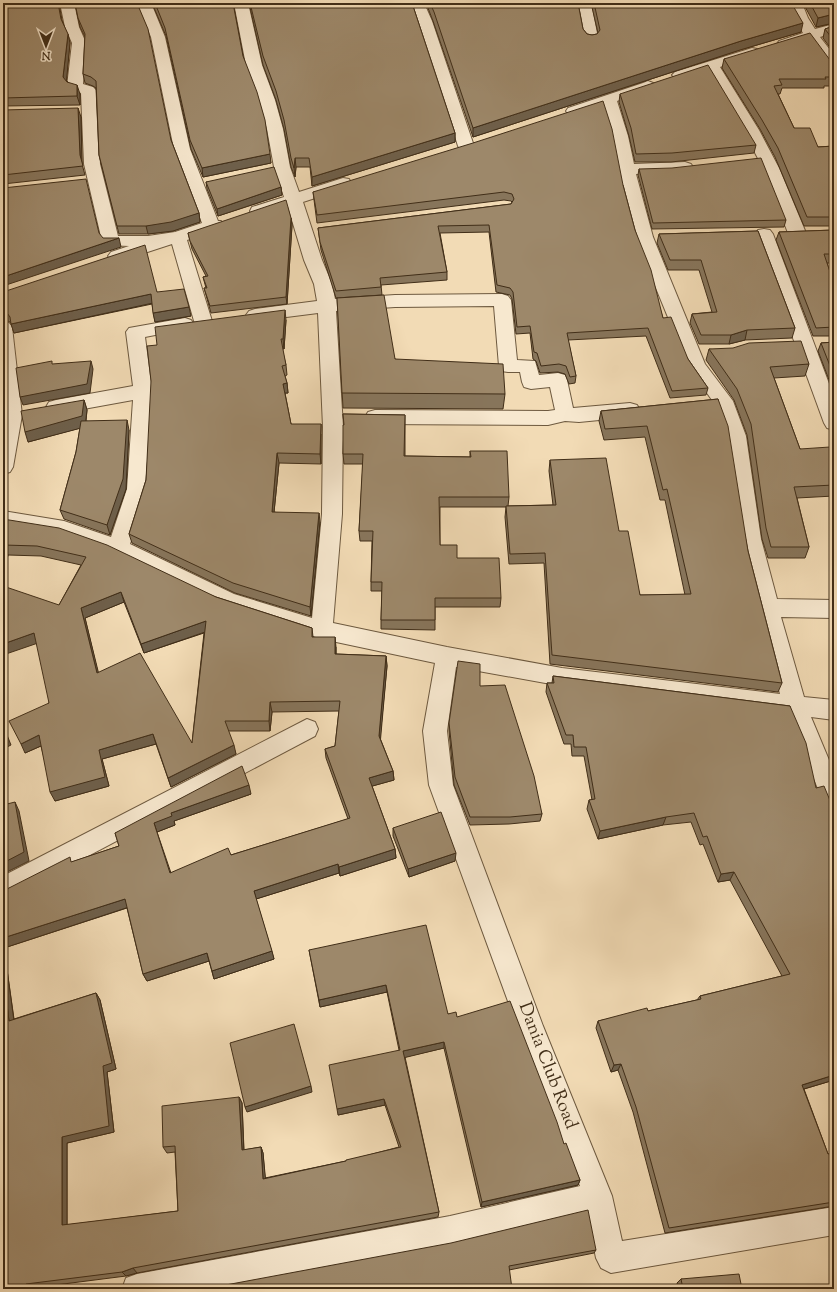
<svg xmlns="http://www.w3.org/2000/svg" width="837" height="1292" font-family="'Sorts Mill Goudy',serif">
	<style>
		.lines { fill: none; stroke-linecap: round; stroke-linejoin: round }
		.minor-casing { stroke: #6d593f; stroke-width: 2 }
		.minor { fill: #f7e8cf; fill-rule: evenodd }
		.wall { fill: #87755b; stroke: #412e18; fill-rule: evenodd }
		.shaded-wall { fill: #6e5f4a; stroke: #412e18 }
		.building { fill: #9d886a; stroke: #412e18; fill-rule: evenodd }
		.labels { text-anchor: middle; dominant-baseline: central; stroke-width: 3; stroke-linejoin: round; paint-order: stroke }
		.near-street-label { font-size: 18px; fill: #412e18; stroke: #f7e8cf }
	</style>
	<rect width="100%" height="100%" fill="#f2dbb5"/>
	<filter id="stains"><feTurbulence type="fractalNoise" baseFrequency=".005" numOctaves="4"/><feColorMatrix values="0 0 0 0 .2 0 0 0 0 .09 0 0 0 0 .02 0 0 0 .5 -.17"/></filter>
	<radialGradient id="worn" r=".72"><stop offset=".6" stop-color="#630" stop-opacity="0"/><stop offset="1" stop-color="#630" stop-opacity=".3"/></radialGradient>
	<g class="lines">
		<defs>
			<g id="minor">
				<path d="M60,3H74L79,27L86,43L83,84L93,87L96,90L100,164L118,236H148L175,232L202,223L174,149L151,37L137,3H151L165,37L190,149L218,221H221L223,225L221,229L187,240L212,321L209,325L203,327L197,325L194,321L172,244L117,262L111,260L108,256L111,252L129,246L105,245L102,241L84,164L81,93L70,89L67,86L72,43L65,27Z"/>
				<path d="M234,3H248L262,65L275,100L283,129L290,167L299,192L343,178L349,179L351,183L349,187L303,202L322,260L332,284L335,299L395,295L502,294L508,296L511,300L517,360L535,361L539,375L558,373L565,375L567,380L573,408L630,403L637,405L640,410L637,415L630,417L579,422L565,421L548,425L375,424L368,422L365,417L368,412L375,410L548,411L555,410L550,387L531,389L524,387L522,382L520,372H508L501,371L499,366L494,306L395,307L336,311L343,427L342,514L333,623L447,647L562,668L780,694L741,539L726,436L714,403L688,366L635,237L623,192L612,136L603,106L574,116L568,114L566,111L568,108L643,83L648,81L653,83L656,86L653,89L617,101L628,136L634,164L685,162L691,164L693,167L691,170L685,172L636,174L653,237L705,364L733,401L746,436L761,539L777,599L834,600V618L781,617L804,697L834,700V720L811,717L834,772V812L826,808L787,714L562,686L456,667L447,731L453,785L543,1026L612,1196L622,1241L834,1207V1235L611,1273L601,1268L596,1258L587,1213L450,1246L217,1289H122L126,1278L137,1274L450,1216L580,1186L517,1026L429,785L423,731L435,663L322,639L219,606L111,554L63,537L3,527V511L64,521L111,537L127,489L133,400L56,414L49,412L46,407L49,402L56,400L133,386L126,332L129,328L185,318L191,320L194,324L191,328L145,337L152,391L147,489L130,544L234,594L312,618L322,514L323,427L318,313L255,321L249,319L246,315L249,311L255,309L317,301L314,284L304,260L288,207L258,216L252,215L250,211L252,207L284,197L274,167L267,129L259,100L246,65Z"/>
				<path d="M410,3H424L432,21L474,146L472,149L466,151L460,149L458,146L418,21Z"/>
				<path d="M577,3H591L598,38L596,41L591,42L586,41L584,38Z"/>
				<path d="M788,3H802L808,18L815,29L834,24V33L820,37L834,55V70L829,68L808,41L784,48L779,47L777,44L779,41L803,33L794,18Z"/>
				<path d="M752,48L757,49L759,52L757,55L720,67L759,130L779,168L806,233L803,237L797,238L791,237L788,233L763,168L743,130L707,71L680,80L675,78L672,75L675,72Z"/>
				<path d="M764,229L770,230L773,234L834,397V430L827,428L824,423L755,234L758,230Z"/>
				<path d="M3,321L9,323L12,327L22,415L13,467L10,472L3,474Z"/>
				<path d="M307,719L315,722L318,729L315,736L3,901V876Z"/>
			</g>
		</defs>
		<use href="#minor" class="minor-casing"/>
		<use href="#minor" class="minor"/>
	</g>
	<g class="wall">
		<path d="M3,3H59L62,20L70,43L66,80L80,94V105L3,106Z"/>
		<path d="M75,3L171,140L199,213L200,222L173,231L148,234H119L99,155L96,88L93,86L85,83L83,74L85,37L80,27Z"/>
		<path d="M152,3H233L243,56L271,163L203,177L191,149L166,36Z"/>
		<path d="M249,3H412L455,133V142L312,186L310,167H296L295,177L291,167L284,129L276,100L263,65Z"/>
		<path d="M426,3H578L583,29L587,34L592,35L597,34L598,33L591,3H729L801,32L740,50L473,137L433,21Z"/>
		<path d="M803,3H834V23L816,27Z"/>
		<path d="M834,26V53L823,38L825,29Z"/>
		<path d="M724,59L830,60L834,61V86H824V88H782L780,94H778L794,128L818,147L834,146V226H804L775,157L760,129L722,68Z"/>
		<path d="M620,94L756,145L754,153L671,162H635L629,136L619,102Z"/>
		<path d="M3,110L81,117L82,164L85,175L3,184Z"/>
		<path d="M639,169L786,220L784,227L652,229L638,175Z"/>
		<path d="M206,182L281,187L282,195L218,216L207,189Z"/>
		<path d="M623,185L635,230L663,318L688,359L708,388L706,395L670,398L646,336L568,340L576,376L575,383L569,384L565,374L558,372L540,373L536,361L533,359L530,333L516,334L512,299L510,295L496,292L489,232L440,233L447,272V280L381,285L382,295L336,298L321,250L318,228L511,204L512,202L511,201L504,200L317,223L313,192Z"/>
		<path d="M291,218L292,225L287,304L211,313L206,295L204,288H206L203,277L206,276L192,249L188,233Z"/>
		<path d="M834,230V263H827L834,284V336H813L776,240L779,232Z"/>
		<path d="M758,231L795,328L792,338L745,340L729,344H699L690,323L692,314L712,312L699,270H668L657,243L659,234Z"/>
		<path d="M157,292L191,316L155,322L152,304L14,333L11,323L10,322L6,320L3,312Z"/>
		<path d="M337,298L395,359L505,394L503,409L343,408Z"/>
		<path d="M286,320L284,349H282L286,365L287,375L285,376L287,383L288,393H285L291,424L321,434V464L279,463L274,512L320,522L311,616L235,593L132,543L129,534L146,480L157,345Z"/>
		<path d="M834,342V393L818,351L821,343Z"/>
		<path d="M709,349L809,364L805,376L774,378L800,449L834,457V496L797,498L809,547L805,558H768L762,539L747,435L734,400L706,360Z"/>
		<path d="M718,399L748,551L782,683L778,692L550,664L544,563L509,564L505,517L506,507H440V545L457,558L501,598L500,607H435V630L381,629V620L382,591H371V582L372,541H360L359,531L363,464H344L343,454L344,425L343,414L405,415V456L470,457V451L509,497L508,506L553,505L549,471L550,460L619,531L640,595H685L665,500H660L645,437L604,440L599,421L601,411Z"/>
		<path d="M84,400L87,410L86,421L129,430L126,489L110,535L64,519L60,510L76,452L80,428L28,442Z"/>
		<path d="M3,519L216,597L312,628L313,637L336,647V654L386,656L387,666L380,738L393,771L394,780L372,786L395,849L396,858L340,876L339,873L256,899L274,959L214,979L209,961L147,981L143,974L127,908L4,948L14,1019L96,993L100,1000L116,1069L107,1072L114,1132L67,1143V1225L178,1211L175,1152L167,1153L163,1147L239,1097L242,1103L244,1150L261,1147L263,1153L265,1178L346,1161L399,1147L385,1105L338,1115L399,1050L387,992L320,1007L309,950L448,1014L457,1017L564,1144L580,1180L578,1185L481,1207L444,1048L405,1057L439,1212L438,1217L137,1273L126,1276L32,1288V1289H3V891L72,862L119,846L115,833L251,794L174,821L175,825L157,832L171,873L231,855L348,819L326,758L325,749L335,746L339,711L272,712L270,731H228L236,754L171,787L156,744L102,759L109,786L55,801L41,746L25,753L49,703L59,605L81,565L41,556L8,555L3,574ZM124,602L144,653L204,633L192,743L98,673L85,618Z"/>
		<path d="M834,536V549L832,541Z"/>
		<path d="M833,658H834V685L830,665Z"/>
		<path d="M553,676L790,706L834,1080L804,1089L828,1154L834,1153V1206L665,1233L633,1112L618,1070L611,1072L596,1028L598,1021L648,1011L697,1000L700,996L782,976L730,880L718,882L703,844L700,845L691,822L663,825L598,839L587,809L589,800H592L584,756H572L571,744H564L546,692L547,683H552Z"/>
		<path d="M480,686L542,814L540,821L509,824L470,825L454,785L449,731V723Z"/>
		<path d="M393,828L455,861L409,877L393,836Z"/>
		<path d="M596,1250L594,1253L509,1270L215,1287Z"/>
		<path d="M681,1279L742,1289H678L677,1283Z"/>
	</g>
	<g class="shaded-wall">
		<path d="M834,14V23L816,27L818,18Z"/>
		<path d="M803,23L801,32L740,50L473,137V128L741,41Z"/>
		<path d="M68,34L70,43L66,86L63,77Z"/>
		<path d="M77,85L80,94V105L77,96Z"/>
		<path d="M78,108L81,117L82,164L80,155Z"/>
		<path d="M455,133V142L312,186V177Z"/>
		<path d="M270,154L271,163L203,177L202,168Z"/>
		<path d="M295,158L296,167L295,177L294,168Z"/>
		<path d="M281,187L282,195L218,216L217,209Z"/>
		<path d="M199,213L200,222L173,231L148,234L146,226Z"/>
		<path d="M291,218L292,225L287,304L286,297Z"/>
		<path d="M119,238L121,247L3,286V277Z"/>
		<path d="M151,294L153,303L14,333L11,324Z"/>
		<path d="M189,307L191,316L155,322L153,313Z"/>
		<path d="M285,310L286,320L284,349L283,339Z"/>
		<path d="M747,330L745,340L729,344L731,335Z"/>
		<path d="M91,361L93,369L90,393L23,405L20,397Z"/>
		<path d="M287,383L288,393H284L283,384Z"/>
		<path d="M84,400L87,410L85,427L28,442L25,432Z"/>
		<path d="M127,420L129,430L126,489L110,535L107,525Z"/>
		<path d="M321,424V464L320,454Z"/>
		<path d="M277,453L279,463L273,522L272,512Z"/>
		<path d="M319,513L320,522L311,616L310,607Z"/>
		<path d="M4,545L8,555L3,574V549Z"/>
		<path d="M121,592L124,602L85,618L101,683L97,673L81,608Z"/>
		<path d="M206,621L208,631L144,653L141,644Z"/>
		<path d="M34,633L38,643L3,655V644Z"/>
		<path d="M335,637L336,647V664L335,654Z"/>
		<path d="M386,656L387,666L380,745L379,736Z"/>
		<path d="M270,702L272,712L270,731L269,721Z"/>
		<path d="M3,725L11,745L3,749Z"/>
		<path d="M153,734L156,744L102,759L109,786L55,801L50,792L99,750Z"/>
		<path d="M39,735L43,745L25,753L21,744Z"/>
		<path d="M234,745L236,754L171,787L168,778Z"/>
		<path d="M393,771L394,780L369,787V778Z"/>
		<path d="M249,785L251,794L174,821L175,825L157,832L154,823L171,813Z"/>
		<path d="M15,802L19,811L29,861L3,874V863Z"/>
		<path d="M666,817L663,825L598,839L600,831Z"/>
		<path d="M395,849L396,858L340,876L339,867Z"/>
		<path d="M456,853L455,861L409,877L408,869Z"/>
		<path d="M338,864L339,873L256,899L254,891Z"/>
		<path d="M734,872L730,880L718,882L721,874Z"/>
		<path d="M125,899L129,907L4,948L15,1028L9,1021L3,972V938Z"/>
		<path d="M272,951L274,959L214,979L212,971Z"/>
		<path d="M207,953L209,961L147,981L143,974Z"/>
		<path d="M386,985L387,992L320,1007L319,1000Z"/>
		<path d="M96,993L100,1000L116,1069L107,1072L114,1132L67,1143V1230L62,1225V1137L103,1066Z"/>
		<path d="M444,1042V1048L403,1058V1051Z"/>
		<path d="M621,1064L618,1070L611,1072L614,1065Z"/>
		<path d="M834,1075V1080L797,1091L802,1085Z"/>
		<path d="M311,1086L312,1092L247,1112L245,1107Z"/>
		<path d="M239,1097L242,1103L244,1156L242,1150Z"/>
		<path d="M384,1099L385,1105L338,1115L337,1109Z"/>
		<path d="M261,1147L263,1153L266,1184L263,1179Z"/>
		<path d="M580,1180L578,1185L481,1207L482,1202Z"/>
		<path d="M133,1268L137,1273L126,1276L122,1272Z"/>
		<path d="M26,1284L32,1288V1289H26Z"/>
	</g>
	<g class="building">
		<path d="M3,3H58L61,19L68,34L63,77L67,82L77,85V96L3,98Z"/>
		<path d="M75,3H137L148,29L171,140L199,213L171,222L146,226H117L99,155L96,81L91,77L83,74L85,34L78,18Z"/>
		<path d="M155,3H233L243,56L257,92L265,120L270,154L202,168L190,140L165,28Z"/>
		<path d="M250,3H412L455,133L312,177L309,158H295L294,168L291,158L284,120L276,91L263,56Z"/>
		<path d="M430,3H578L583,29L587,34L592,35L597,34L600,30L594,3H729L753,5L792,4L803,23L741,41L473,128L434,12Z"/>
		<path d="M810,3H834V14L818,18Z"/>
		<path d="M834,26V41L825,29Z"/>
		<path d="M810,33L830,60L834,61V77H825L826,79H779L782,85L774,86L794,128H810L818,147L834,146V217H807L778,148L762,120L724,59Z"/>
		<path d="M708,65L756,145L672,153L636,154L631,128L620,94Z"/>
		<path d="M603,101L612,129L623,185L635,230L651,270L663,318L671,317L688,359L708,388L672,391L648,328L567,333L576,376L570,377L566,366L559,364L541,366L537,353L534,352L530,326L517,327L513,292L510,288L497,285L489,225L438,226L447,272L380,278L381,287L336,291L320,242L318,228L511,204L514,199L512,194L504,192L317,215L313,192L473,143Z"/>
		<path d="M78,108L80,155L83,166L3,175V110Z"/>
		<path d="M761,158L786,220L653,223L639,169L672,168Z"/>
		<path d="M274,167L281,187L217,209L206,182Z"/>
		<path d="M86,179L99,233L103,238H119L3,277V188Z"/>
		<path d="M286,200L291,218L286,297L210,306L204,288H207L203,277L208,276L190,241L188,233Z"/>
		<path d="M834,230V254H824L834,284V327L816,328L779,232Z"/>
		<path d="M758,231L795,328L747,330L731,335H701L692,314L717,312L701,260H670L659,234Z"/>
		<path d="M145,245L157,292L184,289L189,307L153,313L151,294L11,324L10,317L7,313L3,312V292Z"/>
		<path d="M384,295L395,359L503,364L505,394L342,393L337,298Z"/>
		<path d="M285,310L283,339H281L286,365L282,366L287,383L283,384L291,424H321L320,454L277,453L272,512L319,513L310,607L233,583L129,534L146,480L151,381L147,346L157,345L155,327Z"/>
		<path d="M801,341L809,364L770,367L800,449L830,447L834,457V485L794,487L809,547H771L766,528L751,424L737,389L709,349L733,348L749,343Z"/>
		<path d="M834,342V376L821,343Z"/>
		<path d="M52,361V364L91,361L87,384L20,397L16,368Z"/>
		<path d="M718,399L728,426L748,551L782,683L552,655L545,553L510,554L506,506L556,505L550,460L606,458L619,531H628L640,595L691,594L667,489L663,490L647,426L605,429L601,411Z"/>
		<path d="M84,400L82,416L25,432L21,411Z"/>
		<path d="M343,414L405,415L404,456L471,457L470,451H507L509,497H439L440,545H457V558H499L501,598H435V620H381L382,582H371L373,531H359L363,454H343V425H344Z"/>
		<path d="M127,420L123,479L107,525L60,510L76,452L81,421Z"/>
		<path d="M3,519L59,528L107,545L216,597L312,628V637H335V654L386,656L379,736L393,771L369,778L395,849L339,867L338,864L254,891L272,951L212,971L207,953L143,974L125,899L3,938V891L70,857L71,862L119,846L115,833L242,766L249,785L171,813L172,816L154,823L170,873L228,848L231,855L350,818L325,749L335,746L340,701L270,702L269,721H225L234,745L168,778L153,734L99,750L105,777L50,792L39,735L21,744L9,721L49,703L34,633L3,644V586L59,605L86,557L37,546L4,545L3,549ZM121,592L141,644L206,621L192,743L140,653L97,673L81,608Z"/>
		<path d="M458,661L480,664V686L505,685L534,776L542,814L510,817H470L455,777L449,723Z"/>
		<path d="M553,676L790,706L806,743L816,788L824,786L834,810V1075L802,1085L828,1154L834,1153V1202L669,1228L636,1107L621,1064L614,1065L598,1021L647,1008L648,1011L701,999L700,996L790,974L734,872L721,874L707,836L703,837L694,813L666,817L600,831L589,800L595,799L586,747H574L573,735H566L547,683H554Z"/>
		<path d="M3,728L6,736L3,737Z"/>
		<path d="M15,802L24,852L3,863V805Z"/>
		<path d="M441,812L456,853L408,869L393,828Z"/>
		<path d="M426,925L448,1014L456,1012L457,1017L510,1001L557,1122L564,1144L566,1143L580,1180L482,1202L444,1042L403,1051L439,1212L133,1268L122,1272L26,1284V1289H3V972L9,1021L96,993L112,1063L103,1066L109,1126L62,1137V1225L178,1211L175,1146L163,1147L162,1106L239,1097L242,1150L261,1147L263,1179L346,1161V1160L401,1147L384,1099L337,1109L329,1065L400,1050L386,985L319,1000L309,950Z"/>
		<path d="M294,1024L311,1086L245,1107L230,1043Z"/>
		<path d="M588,1210L596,1250L509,1266L512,1289H161V1287H215L451,1243Z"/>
		<path d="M739,1274L742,1289H683L681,1279Z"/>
		<path d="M613,1286L614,1289H578Z"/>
	</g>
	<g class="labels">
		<g class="near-street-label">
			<text transform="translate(547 1066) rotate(69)">Dania Club Road</text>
		</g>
	</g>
	<rect width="837" height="1292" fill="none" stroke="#f2dbb5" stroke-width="16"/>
	<rect x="4" y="4" width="829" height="1284" fill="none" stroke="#412e18" stroke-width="2"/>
	<rect x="8" y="8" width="821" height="1276" fill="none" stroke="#412e18"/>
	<g transform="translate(46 46) rotate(180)" stroke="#f7e8cf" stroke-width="3" paint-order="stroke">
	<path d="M0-3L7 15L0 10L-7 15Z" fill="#412e18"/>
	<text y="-6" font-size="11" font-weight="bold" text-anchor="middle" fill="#412e18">N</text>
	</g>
	<rect width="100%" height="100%" filter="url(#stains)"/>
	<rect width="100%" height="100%" fill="url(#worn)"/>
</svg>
